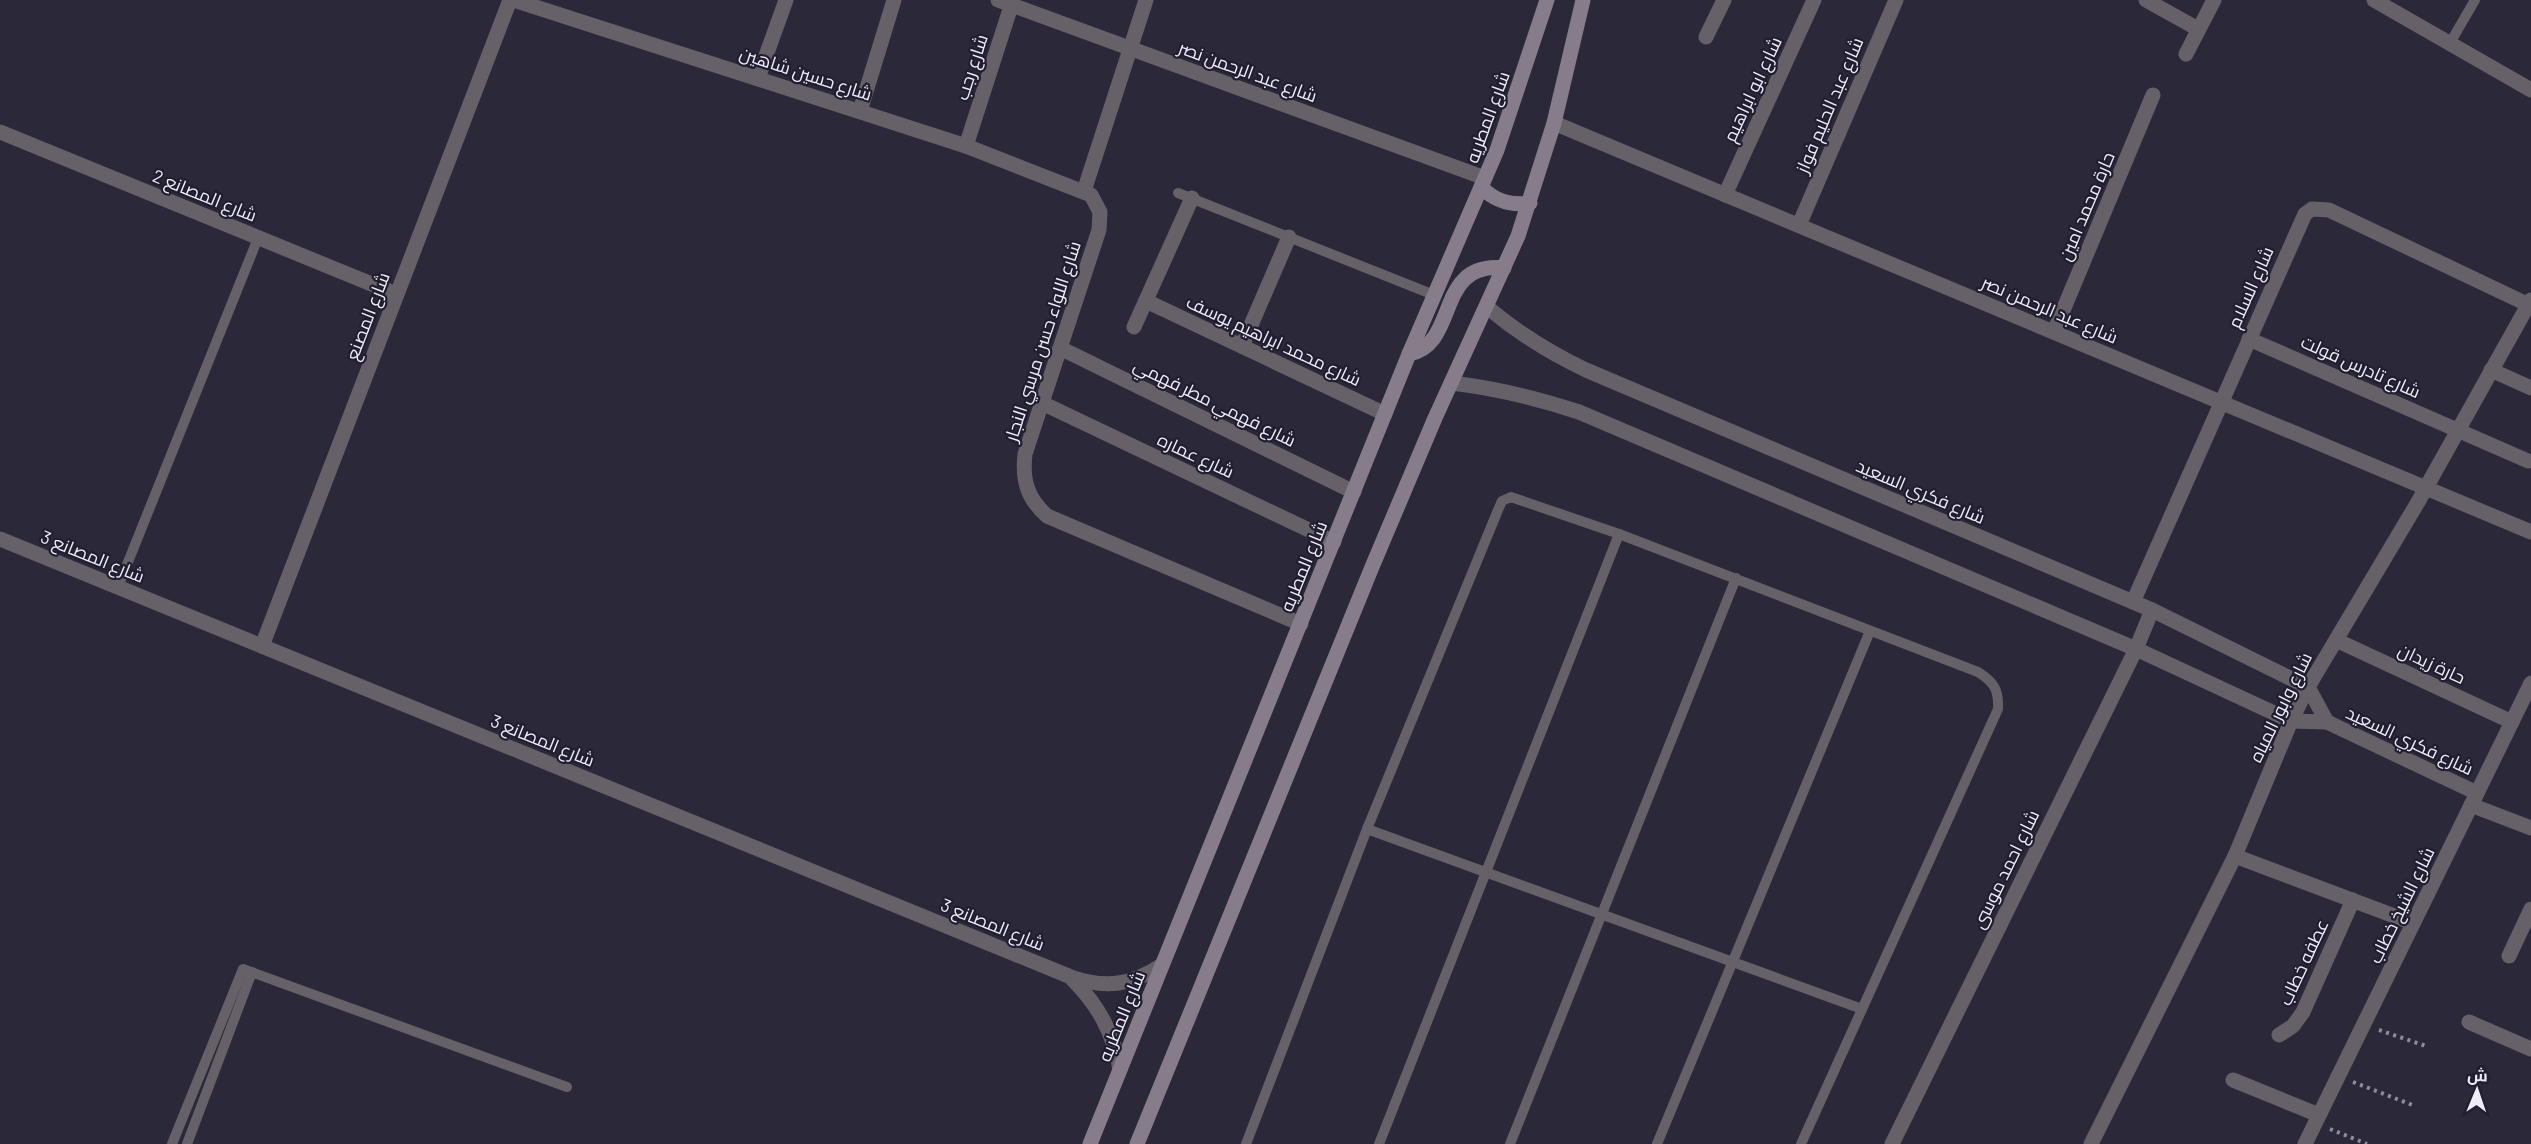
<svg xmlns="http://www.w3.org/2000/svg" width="2531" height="1144" font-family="Barlow,Cairo,sans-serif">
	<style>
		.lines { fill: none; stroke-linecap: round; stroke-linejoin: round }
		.path { stroke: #8e8d9b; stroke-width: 4; stroke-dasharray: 3 4.5; stroke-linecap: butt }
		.service { stroke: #666068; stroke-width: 10 }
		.minor { stroke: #666068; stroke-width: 15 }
		.tertiary { stroke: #666068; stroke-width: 15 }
		.secondary { stroke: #877d8a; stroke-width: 15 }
		.labels { text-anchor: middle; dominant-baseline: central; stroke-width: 4.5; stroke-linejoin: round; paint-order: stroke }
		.street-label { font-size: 18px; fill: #edecf8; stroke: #211e30 }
	</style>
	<rect width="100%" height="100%" fill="#2b283a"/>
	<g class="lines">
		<g class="path">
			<path d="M2379,1030L2426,1046"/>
			<path d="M2353,1082L2415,1106"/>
			<path d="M2330,1129L2367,1144"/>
		</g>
		<g class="service">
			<path d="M2450,43L2475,0"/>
			<path d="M1178,193L1434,295"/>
			<path d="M118,587L258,238"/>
			<path d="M1367,829L1862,1009"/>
			<path d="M172,1144L243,969L567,1087"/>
			<path d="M187,1144L252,972"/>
			<path d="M1246,1144L1367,829L1498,510L1502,501L1511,497L1619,534L1978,672C1994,682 1999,690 1998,709L1801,1144"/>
			<path d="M1379,1144L1619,534"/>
			<path d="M1510,1144L1736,578"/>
			<path d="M1657,1144L1870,631"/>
		</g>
		<g class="minor">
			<path d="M514,0L966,146L1091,195L1100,212L1099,230L1025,454C1022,480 1027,498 1047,516L1301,624"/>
			<path d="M998,0L1485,178"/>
			<path d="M2146,0L2198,29"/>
			<path d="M2374,0L2531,90"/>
			<path d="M1706,37L1724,0"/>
			<path d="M2186,54L2214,0"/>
			<path d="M758,78L786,0"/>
			<path d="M860,111L894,0"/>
			<path d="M1554,123L2531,532"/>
			<path d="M0,132L396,294"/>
			<path d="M966,146L1013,0"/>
			<path d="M1084,191L1146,0"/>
			<path d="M1725,195L1814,0"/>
			<path d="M1799,225L1896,0"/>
			<path d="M1146,301L1385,414"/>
			<path d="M1487,307C1518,333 1550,353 1586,370L2152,610L2308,687L2327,722"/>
			<path d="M1134,327L1192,198"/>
			<path d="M2054,332L2153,95"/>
			<path d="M2249,339L2528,461"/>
			<path d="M1242,346L1289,237"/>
			<path d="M1060,348L1354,492"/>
			<path d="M2491,370L2531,388"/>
			<path d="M1451,383C1496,388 1536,398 1579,412L2136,649L2291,721L2327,722L2477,793"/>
			<path d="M1042,403L1334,542"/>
			<path d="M2133,602L2305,214L2312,209L2329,210L2529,305"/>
			<path d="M2336,640L2512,722"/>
			<path d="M262,646L510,0"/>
			<path d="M2471,805L2531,828"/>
			<path d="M2235,856L2413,923"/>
			<path d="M2509,956L2531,909"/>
			<path d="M2469,1022L2531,1049"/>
			<path d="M2279,1035L2293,1026L2303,1012L2353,900"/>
			<path d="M2233,1080L2319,1115"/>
			<path d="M1892,1144L2136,649L2152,610"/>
			<path d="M2091,1144L2235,856L2291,721L2308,687L2418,502L2531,300"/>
			<path d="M2305,1144L2531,683"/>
		</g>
		<g class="tertiary">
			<path d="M0,539L1071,977C1106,989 1132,985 1162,965"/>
			<path d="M1073,980C1099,1006 1113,1033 1120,1069"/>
		</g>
		<g class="secondary">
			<path d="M1481,187C1495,201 1510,206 1530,203"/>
			<path d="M1409,354C1460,344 1434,261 1504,268"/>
			<path d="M1090,1144L1409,354L1497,150L1547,0"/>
			<path d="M1137,1144L1372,567L1435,418L1518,236L1554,123L1583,0"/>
		</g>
	</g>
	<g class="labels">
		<g class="street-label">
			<text transform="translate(971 67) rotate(-72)">شارع رجب</text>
			<text transform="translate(1248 71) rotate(20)">شارع عبد الرحمن نصر</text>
			<text transform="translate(806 73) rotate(18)">شارع حسين شاهين</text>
			<text transform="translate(1752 89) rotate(-65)">شارع ابو ابراهيم</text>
			<text transform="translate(1829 105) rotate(-67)">شارع عبد الحليم فواز</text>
			<text transform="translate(1487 117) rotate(-70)">شارع المطريه</text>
			<text transform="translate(205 195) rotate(22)">شارع المصانع 2</text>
			<text transform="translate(2086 206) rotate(-67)">حارة محمد امين</text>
			<text transform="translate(2250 287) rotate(-66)">شارع السلام</text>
			<text transform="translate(2050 309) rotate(23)">شارع عبد الرحمن نصر</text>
			<text transform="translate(367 316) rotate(-69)">شارع المصنع</text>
			<text transform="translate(1274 340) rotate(25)">شارع محمد ابراهيم يوسف</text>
			<text transform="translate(1042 341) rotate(-72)">شارع اللواء حسن مرسي النجار</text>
			<text transform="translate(2361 366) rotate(24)">شارع تادرس قولت</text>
			<text transform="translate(1215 402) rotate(26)">شارع فهمي مطر فهمي</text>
			<text transform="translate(1196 455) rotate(25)">شارع عماره</text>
			<text transform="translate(1921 491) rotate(23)">شارع فكري السعيد</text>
			<text transform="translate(93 556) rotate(22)">شارع المصانع 3</text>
			<text transform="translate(1303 566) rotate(-68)">شارع المطريه</text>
			<text transform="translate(2432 663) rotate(25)">حارة زيدان</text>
			<text transform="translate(2280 707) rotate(-64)">شارع وابور المياه</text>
			<text transform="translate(543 740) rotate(22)">شارع المصانع 3</text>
			<text transform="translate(2410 740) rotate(25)">شارع فكري السعيد</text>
			<text transform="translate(2005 869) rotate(-64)">شارع احمد موسى</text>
			<text transform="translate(2401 905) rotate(-64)">شارع الشيخ خطاب</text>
			<text transform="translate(993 924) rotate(22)">شارع المصانع 3</text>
			<text transform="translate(2303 962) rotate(-65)">عطفه خطاب</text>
			<text transform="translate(1121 1016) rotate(-68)">شارع المطريه</text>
		</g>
	</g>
	<g transform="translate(2477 1090) rotate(2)" stroke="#211e30" stroke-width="4.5" paint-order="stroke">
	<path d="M0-4.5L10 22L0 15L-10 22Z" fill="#edecf8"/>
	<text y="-9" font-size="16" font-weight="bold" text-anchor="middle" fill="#edecf8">ش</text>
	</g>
</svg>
